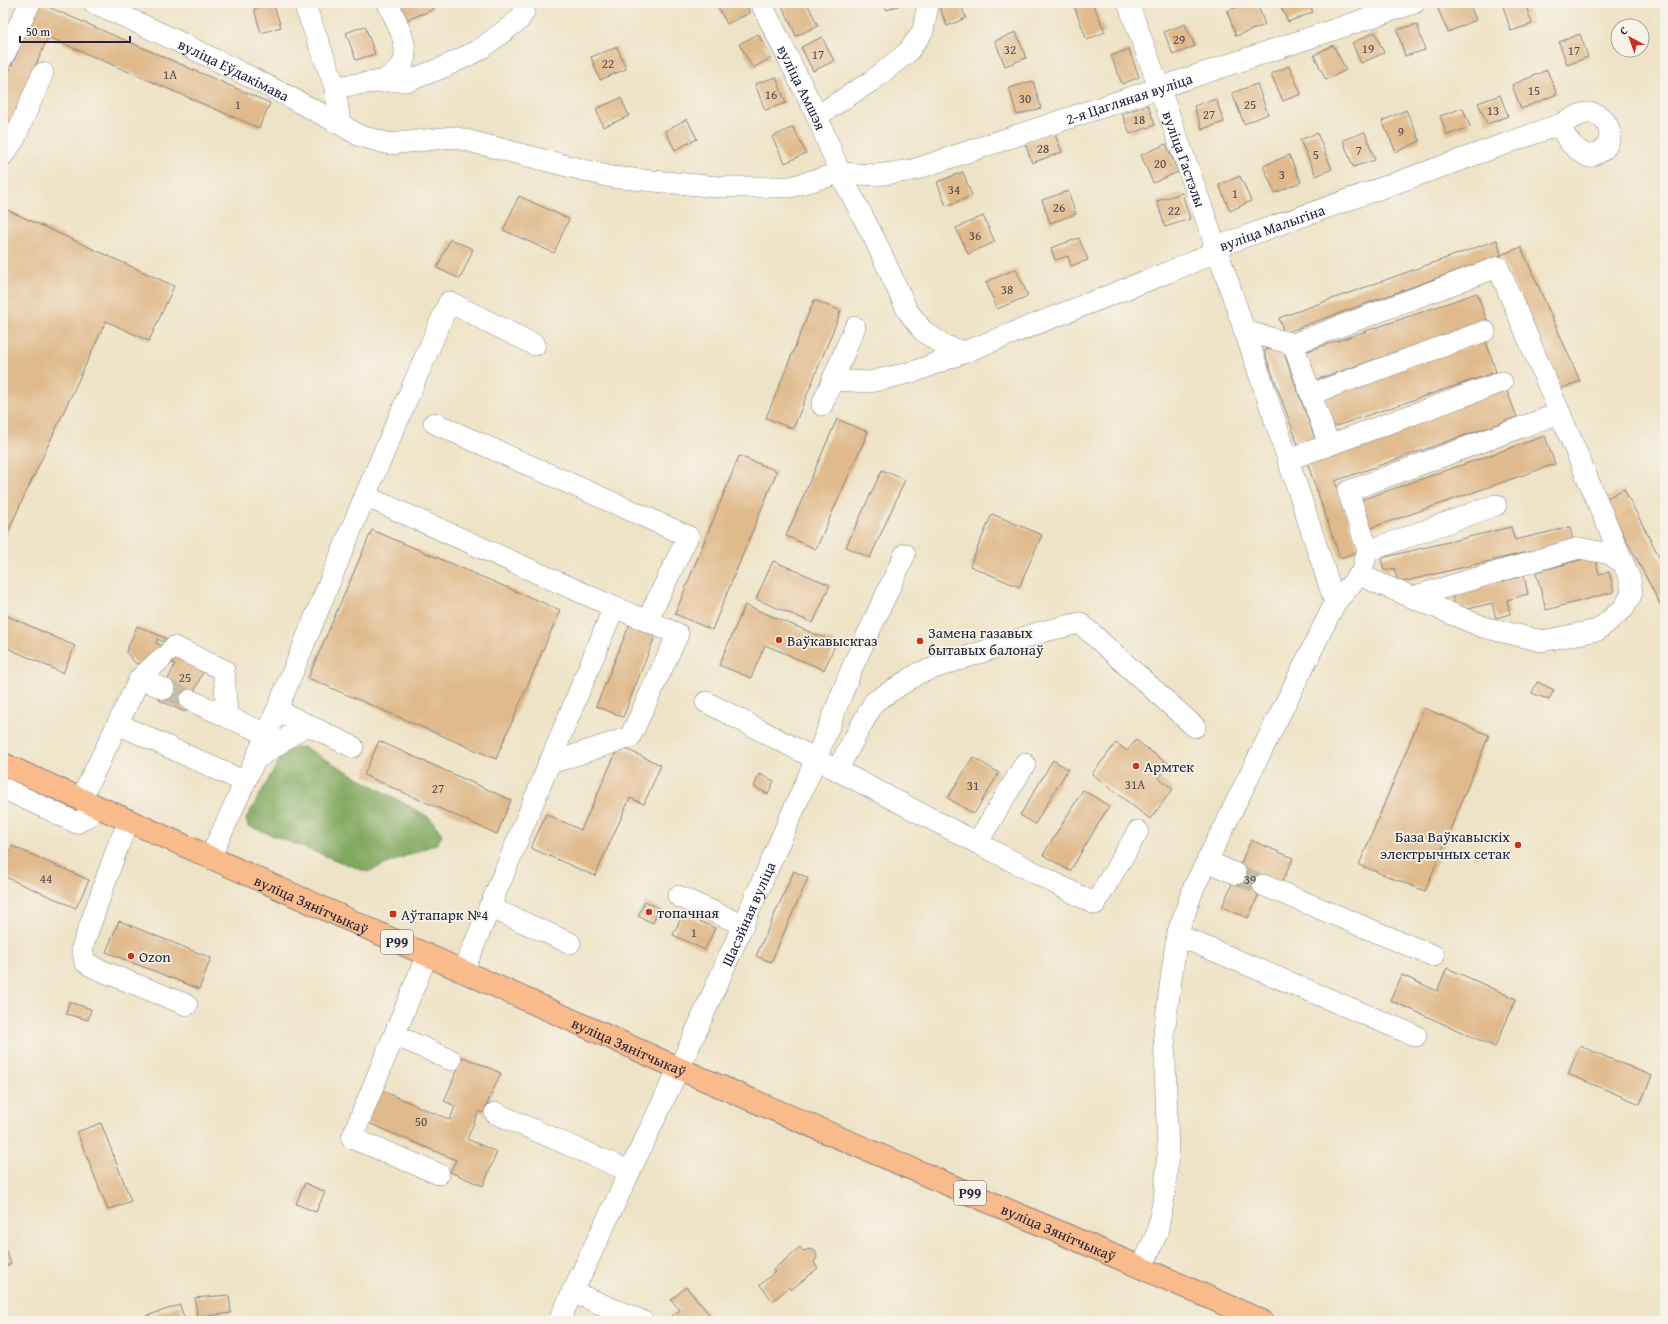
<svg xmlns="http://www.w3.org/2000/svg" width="1668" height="1324" font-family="'Gentium Book Plus',serif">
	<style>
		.forest { fill: #80a85f; stroke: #51654d }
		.building { fill: #e0ba8c }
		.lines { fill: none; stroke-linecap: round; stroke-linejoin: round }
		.minor-tunnel { stroke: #c5bcaa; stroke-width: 21; stroke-dasharray: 21 10; stroke-linecap: butt }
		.minor-casing { stroke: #888280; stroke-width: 22 }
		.major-casing { stroke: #888280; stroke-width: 24 }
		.minor { stroke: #fff; stroke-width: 21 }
		.major { stroke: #fabb8c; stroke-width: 22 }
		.poi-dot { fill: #c8321e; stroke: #f7f3e8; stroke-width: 1.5 }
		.labels { text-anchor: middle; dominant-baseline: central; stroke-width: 3.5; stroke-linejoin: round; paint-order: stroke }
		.number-label { font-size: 13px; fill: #52484f }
		.shield { fill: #f7f3e8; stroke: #62616f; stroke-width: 1 }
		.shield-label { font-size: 14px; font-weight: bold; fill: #22223b }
		.street-label { font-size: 15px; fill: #22223b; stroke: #f7f3e8 }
		.poi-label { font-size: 15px; fill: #22223b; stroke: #f7f3e8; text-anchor: start }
	</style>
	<rect width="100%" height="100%" fill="#f7f3e8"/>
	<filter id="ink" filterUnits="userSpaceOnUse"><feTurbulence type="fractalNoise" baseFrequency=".025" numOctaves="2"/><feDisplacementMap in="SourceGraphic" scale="8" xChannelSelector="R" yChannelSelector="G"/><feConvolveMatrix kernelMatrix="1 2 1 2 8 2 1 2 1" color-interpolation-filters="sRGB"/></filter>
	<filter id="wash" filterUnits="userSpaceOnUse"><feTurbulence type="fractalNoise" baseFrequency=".012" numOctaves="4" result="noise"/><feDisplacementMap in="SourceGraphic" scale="16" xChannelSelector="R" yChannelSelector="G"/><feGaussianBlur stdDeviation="0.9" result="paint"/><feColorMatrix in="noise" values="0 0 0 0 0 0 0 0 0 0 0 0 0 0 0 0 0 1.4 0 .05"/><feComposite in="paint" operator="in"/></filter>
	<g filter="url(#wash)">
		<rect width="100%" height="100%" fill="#eee3c6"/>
		<path class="forest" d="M304,747L430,818L442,834L438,843L367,872L248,826L246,819L285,750Z"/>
		<g id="blocks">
			<g class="building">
				<path d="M39,3L270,103L259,128L48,37L3,141V86Z"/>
				<path d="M273,3L281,27L261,33L254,9Z"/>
				<path d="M400,3H431L434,9L407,20Z"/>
				<path d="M720,3H745L750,13L727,24L717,5Z"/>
				<path d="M787,3H807L818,26L796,36L782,5Z"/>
				<path d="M884,3H905L887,10Z"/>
				<path d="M938,3H960L966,18L947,26Z"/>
				<path d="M1080,3H1093L1105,32L1087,40L1074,6Z"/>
				<path d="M1248,3H1257L1265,25L1236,36L1227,11Z"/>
				<path d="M1279,3H1309L1313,12L1288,22Z"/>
				<path d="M1451,3H1469L1476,20L1448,32L1438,9Z"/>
				<path d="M1502,3H1525L1532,24L1511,31Z"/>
				<path d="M1185,24L1195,46L1173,55L1164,32Z"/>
				<path d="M1417,24L1425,50L1405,56L1397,30Z"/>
				<path d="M365,26L375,54L356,60L346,33Z"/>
				<path d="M1016,32L1026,58L1005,66L995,41Z"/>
				<path d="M1375,32L1384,53L1361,63L1352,43Z"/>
				<path d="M758,34L771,58L753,68L739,44Z"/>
				<path d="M1580,34L1588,57L1567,65L1559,42Z"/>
				<path d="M822,37L834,61L813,71L801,47Z"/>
				<path d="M1333,45L1346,70L1326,80L1314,55Z"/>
				<path d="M617,47L626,69L600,80L591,57Z"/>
				<path d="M1129,49L1139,77L1122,84L1111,56Z"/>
				<path d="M1289,66L1301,94L1283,101L1271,74Z"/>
				<path d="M1547,70L1557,94L1521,109L1512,85Z"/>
				<path d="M776,77L786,103L765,110L755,84Z"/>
				<path d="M1033,81L1041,108L1017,115L1009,88Z"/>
				<path d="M1257,84L1268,114L1244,124L1232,93Z"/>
				<path d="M1500,95L1508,116L1487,124L1478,103Z"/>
				<path d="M621,98L629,116L603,127L596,109Z"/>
				<path d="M1216,99L1224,122L1202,129L1194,106Z"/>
				<path d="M1148,105L1155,125L1130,134L1122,114Z"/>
				<path d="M1463,108L1470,127L1447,135L1440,116Z"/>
				<path d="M1406,110L1420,141L1396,152L1382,121Z"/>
				<path d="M687,119L697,139L675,150L665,131Z"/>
				<path d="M793,127L806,153L785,163L772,137Z"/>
				<path d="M1054,132L1062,152L1032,163L1025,143Z"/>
				<path d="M1365,132L1375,160L1353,167L1343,140Z"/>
				<path d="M1317,133L1332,169L1316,176L1300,140Z"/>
				<path d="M1166,144L1178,172L1153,183L1141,155Z"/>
				<path d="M1289,155L1301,182L1275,193L1263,166Z"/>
				<path d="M963,172L972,196L946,206L937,182Z"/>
				<path d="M1240,176L1251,201L1230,211L1219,185Z"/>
				<path d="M1068,191L1076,214L1050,223L1042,200Z"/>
				<path d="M1182,193L1190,219L1165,227L1157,201Z"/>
				<path d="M519,196L569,219L554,253L503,230Z"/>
				<path d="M3,208L174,286L149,341L106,321L3,542Z"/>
				<path d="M983,216L995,242L968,254L956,228Z"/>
				<path d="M1079,238L1088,260L1071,266L1068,256L1055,260L1051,248Z"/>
				<path d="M450,239L473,249L460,279L437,268Z"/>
				<path d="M1497,240L1501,255L1284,333L1279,318Z"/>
				<path d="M1521,247L1580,381L1560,389L1501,255Z"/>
				<path d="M1016,269L1028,296L997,309L986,282Z"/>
				<path d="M1477,293L1487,321L1315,380L1305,352Z"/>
				<path d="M814,300L841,311L793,429L766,418Z"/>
				<path d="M1486,341L1496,372L1333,427L1322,397Z"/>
				<path d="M1281,345L1317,444L1300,450L1264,351Z"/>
				<path d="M1506,388L1517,417L1335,481L1359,551L1340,558L1306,459Z"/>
				<path d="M837,419L868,432L816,549L786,536Z"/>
				<path d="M1545,436L1555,464L1368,529L1358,501Z"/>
				<path d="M739,456L777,471L712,630L675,614Z"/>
				<path d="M882,470L905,480L870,558L846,547Z"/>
				<path d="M1624,489L1665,568V613L1605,499Z"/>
				<path d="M992,514L1042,535L1019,587L970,566Z"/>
				<path d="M1511,527L1515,540L1570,527L1573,541L1398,583L1394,568L1384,571L1381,558Z"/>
				<path d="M372,530L560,610L496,759L308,678Z"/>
				<path d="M1595,556L1599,574L1609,572L1614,592L1546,610L1536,572Z"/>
				<path d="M773,561L830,585L813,623L756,599Z"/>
				<path d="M1524,576L1528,594L1507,600L1510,614L1496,618L1492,603L1456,612L1452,594Z"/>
				<path d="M745,605L836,643L824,670L765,645L751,678L719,665Z"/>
				<path d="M3,614L75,646L63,673L3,646Z"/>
				<path d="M631,621L657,631L623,717L596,706Z"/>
				<path d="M137,626L166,638L164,642L157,639L156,643L206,665L185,712L159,700L175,664L152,653L149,661L136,664L126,652Z"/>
				<path d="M1537,682L1554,690L1549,700L1532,693Z"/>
				<path d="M1424,708L1489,735L1425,891L1359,865Z"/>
				<path d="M1136,740L1169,765L1159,778L1173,789L1150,819L1092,774L1116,743L1127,751Z"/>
				<path d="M379,741L511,800L497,834L364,775Z"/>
				<path d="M619,746L661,765L644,804L630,798L595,876L531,848L546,814L581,830Z"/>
				<path d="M973,757L999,773L974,814L948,798Z"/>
				<path d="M1053,760L1068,769L1035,824L1020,815Z"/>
				<path d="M759,774L774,781L768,794L754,787Z"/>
				<path d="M1083,790L1109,806L1070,871L1043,855Z"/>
				<path d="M1251,840L1293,858L1282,882L1267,876L1248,918L1222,907Z"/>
				<path d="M12,846L89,880L76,908L3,876V868Z"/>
				<path d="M794,871L808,878L771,962L756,956Z"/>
				<path d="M645,901L659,908L653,923L638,916Z"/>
				<path d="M683,914L715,928L705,950L673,935Z"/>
				<path d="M119,921L211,958L199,989L106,952Z"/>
				<path d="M1447,968L1516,999L1495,1047L1390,1000L1402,975L1437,991Z"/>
				<path d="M69,1002L91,1009L88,1020L66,1014Z"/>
				<path d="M1580,1046L1652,1076L1640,1104L1568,1074Z"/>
				<path d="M463,1057L501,1073L483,1113L479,1111L467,1139L497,1152L483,1186L450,1172L456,1160L366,1122L380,1090L450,1120L455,1106L444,1101Z"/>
				<path d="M101,1123L131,1201L108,1210L77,1132Z"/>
				<path d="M305,1183L325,1192L316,1212L296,1204Z"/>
				<path d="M3,1243L11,1264L3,1267Z"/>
				<path d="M800,1247L803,1251L810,1249L815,1251L817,1257L814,1263L818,1268L791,1290L789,1287L773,1301L760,1285L775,1272L773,1270Z"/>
				<path d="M686,1287L715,1321H676L672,1316L680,1310L671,1300Z"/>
				<path d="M229,1295L231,1313L197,1317L195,1298Z"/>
				<path d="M180,1305L185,1321H148L146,1316Z"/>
			</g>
		</g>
	</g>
	<g filter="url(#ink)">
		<use href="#blocks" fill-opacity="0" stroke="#888280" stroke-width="1"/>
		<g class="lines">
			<g class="minor-tunnel">
				<path d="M164,689L190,700"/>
				<path d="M1236,874L1263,885"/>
			</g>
			<defs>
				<g id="minor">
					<path id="s1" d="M94,3C177,40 259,80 340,124L335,87L304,3"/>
					<path id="s2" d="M761,3L817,116L840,173L875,240L907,310L923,331L945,346L966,352"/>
					<path id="s3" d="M1128,3C1202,201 1270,402 1335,603L1194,887L1177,935L1164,1032L1168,1153L1165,1192L1157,1233L1142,1267"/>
					<path d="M3,57L30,3"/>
					<path d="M383,81C388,77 394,74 398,70C416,54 395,20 388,3"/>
					<path d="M335,87L383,81H408L444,67L479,50L519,20L524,12V3"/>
					<path d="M817,116L873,80L908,52L923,31L927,9L926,3"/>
					<path id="s4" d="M340,124L360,136L390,144L453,137L611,177L719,187H790L840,173L877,175L913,170L1414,3"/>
					<path d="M3,155L14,140L43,73"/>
					<path d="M1244,331L1293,344L1498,267L1630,579L1632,593L1624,608L1598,630L1542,641L1483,627L1359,575L1335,603"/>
					<path id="s5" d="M832,380L870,382L916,371L1169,272L1206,256L1216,247L1561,124C1569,120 1582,112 1590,113C1605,114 1615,132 1607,145C1603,152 1596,154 1589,157C1574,149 1565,140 1561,124"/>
					<path d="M1311,394L1485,331"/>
					<path d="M822,405L855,327"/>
					<path d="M434,423L688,536L647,621"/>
					<path d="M1329,445L1502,382"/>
					<path d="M1289,459L1329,445L1293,344"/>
					<path d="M365,496L614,607L463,972"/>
					<path d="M1368,551L1348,491L1560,413"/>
					<path d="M1364,563L1368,551L1496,505"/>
					<path d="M1412,597L1579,548L1610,554L1624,564"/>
					<path d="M171,650L174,647L224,670L227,717L267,734"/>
					<path d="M140,678L164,689"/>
					<path d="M190,700L227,717"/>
					<path d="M706,702L837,770L874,702L919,673L1041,632L1080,623L1195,727"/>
					<path d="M277,710L353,747"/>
					<path d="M118,724L245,782"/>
					<path d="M255,760L307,724"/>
					<path d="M548,764L630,737L678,634L614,607"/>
					<path d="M837,770L1095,904L1138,831"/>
					<path d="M3,788L77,823L88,816L95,806"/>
					<path d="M81,799L140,678L162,658"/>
					<path d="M129,821L116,851L82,948L85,962L95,968L187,1005"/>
					<path d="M977,843L1025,764"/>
					<path d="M210,858L267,734L365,496L449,302L535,345"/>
					<path d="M1207,861L1236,874"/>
					<path d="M1263,885L1434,956"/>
					<path d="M678,896L743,925"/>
					<path d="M489,907L570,943"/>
					<path d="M1177,935L1416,1036"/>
					<path d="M427,955L352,1138L439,1174"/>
					<path d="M395,1035L451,1060"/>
					<path d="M495,1113L629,1171"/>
					<path d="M572,1292L642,1321"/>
					<path id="s6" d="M559,1321L694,1036L816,759L852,668L905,554"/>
				</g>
				<g id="major">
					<path id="s7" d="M3,764C227,866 452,968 678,1068C872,1153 1068,1234 1262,1321"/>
				</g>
			</defs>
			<use href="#minor" class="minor-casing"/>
			<use href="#major" class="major-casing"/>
			<use href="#minor" class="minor"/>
			<use href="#major" class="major"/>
		</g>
	</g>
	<g class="poi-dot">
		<circle cx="779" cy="640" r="4"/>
		<circle cx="920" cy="641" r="4"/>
		<circle cx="1136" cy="766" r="4"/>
		<circle cx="1518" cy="845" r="4"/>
		<circle cx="649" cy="912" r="4"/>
		<rect x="389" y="910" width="8" height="8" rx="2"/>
		<circle cx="131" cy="956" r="4"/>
	</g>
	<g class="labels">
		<g class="number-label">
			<text x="1179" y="39">29</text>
			<text x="1368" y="48">19</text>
			<text x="1010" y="49">32</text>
			<text x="1574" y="50">17</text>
			<text x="818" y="54">17</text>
			<text x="608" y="63">22</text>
			<text x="170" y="74">1А</text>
			<text x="1534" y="90">15</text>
			<text x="771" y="94">16</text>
			<text x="1025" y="98">30</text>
			<text x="238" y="104">1</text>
			<text x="1250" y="104">25</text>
			<text x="1493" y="110">13</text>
			<text x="1209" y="114">27</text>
			<text x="1139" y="119">18</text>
			<text x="1401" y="131">9</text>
			<text x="1043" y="148">28</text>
			<text x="1359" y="150">7</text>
			<text x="1316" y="154">5</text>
			<text x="1160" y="163">20</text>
			<text x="1282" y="174">3</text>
			<text x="954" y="189">34</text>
			<text x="1235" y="193">1</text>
			<text x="1059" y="207">26</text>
			<text x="1174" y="210">22</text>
			<text x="975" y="235">36</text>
			<text x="1007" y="289">38</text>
			<text x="185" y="677">25</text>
			<text x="1135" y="784">31А</text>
			<text x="973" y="785">31</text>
			<text x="438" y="788">27</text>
			<text x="46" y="878">44</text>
			<text x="1250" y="879">39</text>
			<text x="694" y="932">1</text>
			<text x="421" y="1121">50</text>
		</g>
		<g class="shield">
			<rect x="381" y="930" width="32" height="24" rx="3"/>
			<rect x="954" y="1181" width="32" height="24" rx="3"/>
		</g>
		<g class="shield-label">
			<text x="397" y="942">Р99</text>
			<text x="970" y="1193">Р99</text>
		</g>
		<g class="street-label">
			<text stroke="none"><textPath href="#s1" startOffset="155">вуліца Еўдакімава</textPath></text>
			<text stroke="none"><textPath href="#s2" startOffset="94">вуліца Амшэя</textPath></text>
			<text stroke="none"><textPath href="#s4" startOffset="813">2-я Цагляная вуліца</textPath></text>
			<text stroke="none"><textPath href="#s3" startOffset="166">вуліца Гастэлы</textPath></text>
			<text stroke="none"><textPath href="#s5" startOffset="470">вуліца Малыгіна</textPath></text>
			<text stroke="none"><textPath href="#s7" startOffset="339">вуліца Зянітчыкаў</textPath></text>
			<text stroke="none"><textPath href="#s6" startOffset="449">Шасэйная вуліца</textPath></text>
			<text stroke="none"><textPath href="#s7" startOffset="687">вуліца Зянітчыкаў</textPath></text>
			<text stroke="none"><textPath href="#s7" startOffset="1155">вуліца Зянітчыкаў</textPath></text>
		</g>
		<g class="poi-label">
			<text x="928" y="632">Замена газавых<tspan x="928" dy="17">бытавых балонаў</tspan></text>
			<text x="787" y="640">Ваўкавыскгаз</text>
			<text x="1144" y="766">Армтек</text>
			<text x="1510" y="836" text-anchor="end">База Ваўкавыскіх<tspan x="1510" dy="17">электрычных сетак</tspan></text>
			<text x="657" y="912">топачная</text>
			<text x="401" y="914">Аўтапарк №4</text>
			<text x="139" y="956">Ozon</text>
		</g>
	</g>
	<rect width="1668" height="1324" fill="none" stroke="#f7f3e8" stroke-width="16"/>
	<g transform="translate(1630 38) rotate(319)"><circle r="19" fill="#f7f3e8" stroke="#a29fa3"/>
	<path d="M0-3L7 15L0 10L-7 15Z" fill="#c8321e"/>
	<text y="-6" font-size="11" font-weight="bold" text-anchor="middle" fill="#22223b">С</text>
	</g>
	<path d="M20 36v6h110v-6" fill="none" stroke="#22223b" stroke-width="2"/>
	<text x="26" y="36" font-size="12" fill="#22223b" stroke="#f7f3e8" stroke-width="3" paint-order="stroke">50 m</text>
</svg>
